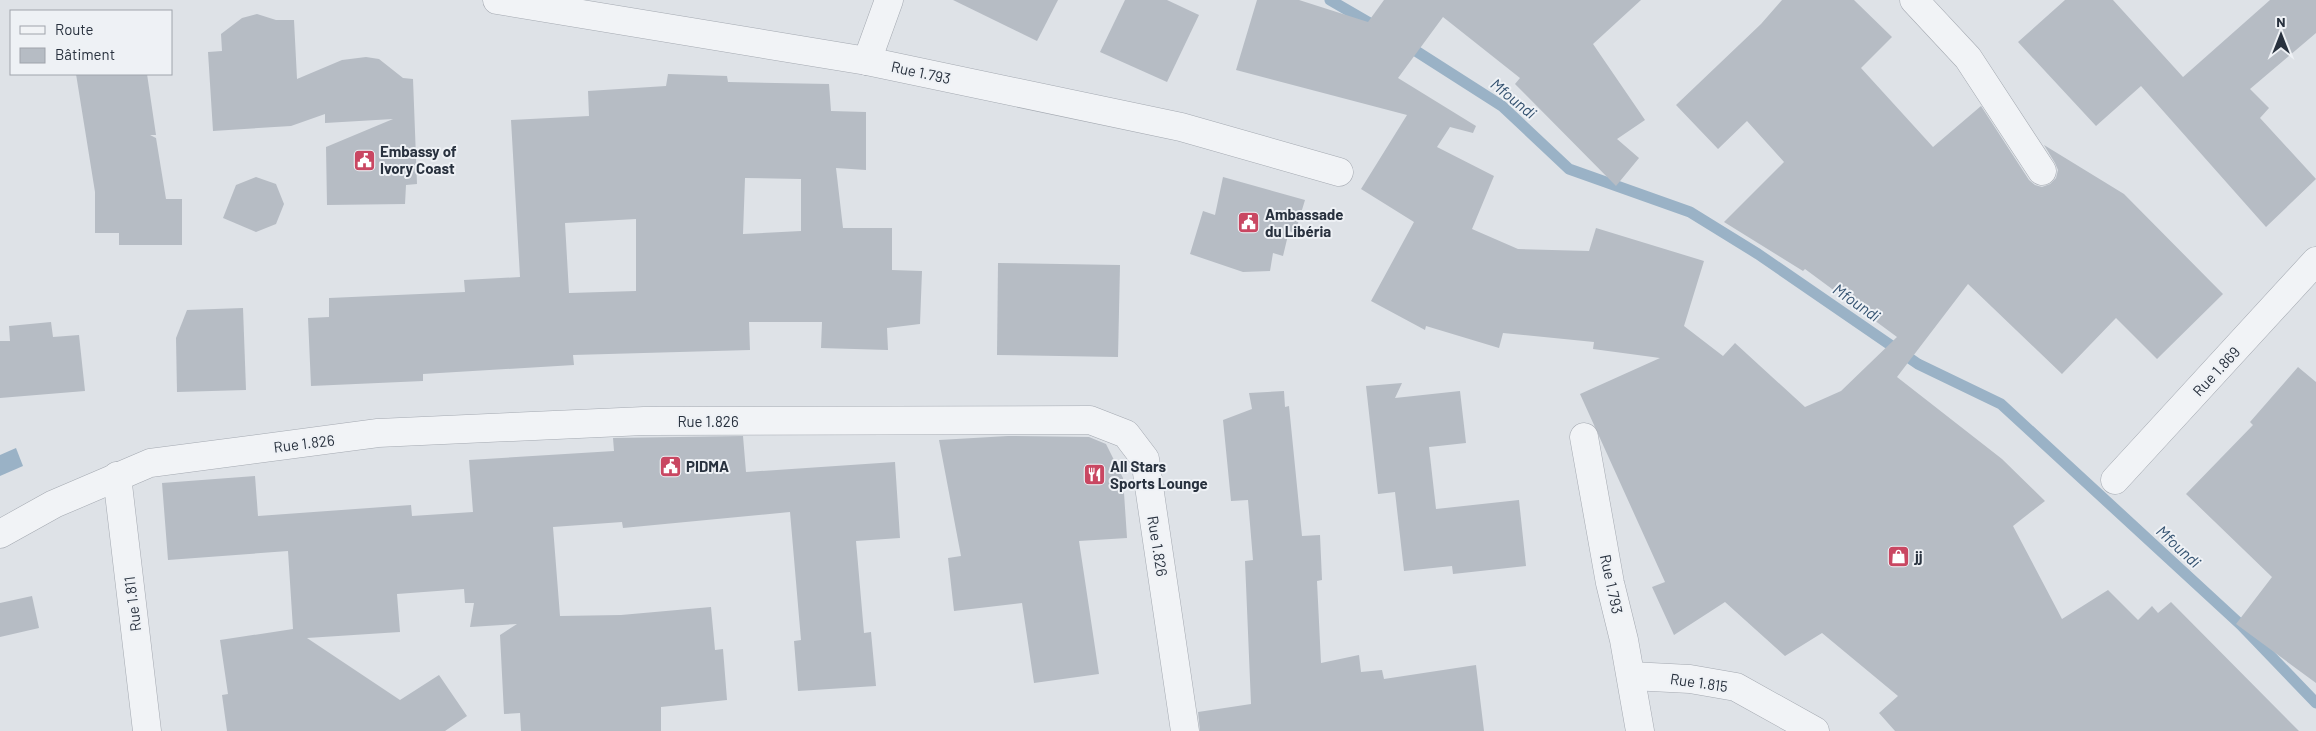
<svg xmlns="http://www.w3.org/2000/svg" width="2316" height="731" font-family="Barlow,sans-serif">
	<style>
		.water { fill: #9ab2c6 }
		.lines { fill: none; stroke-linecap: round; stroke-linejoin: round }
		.stream { stroke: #9ab2c6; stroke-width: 11 }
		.building { fill: #b6bcc4; fill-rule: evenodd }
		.minor-casing { stroke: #a4a9b1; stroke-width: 29 }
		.minor { stroke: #f1f3f6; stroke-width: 28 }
		.labels { text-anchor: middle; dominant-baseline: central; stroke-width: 4; stroke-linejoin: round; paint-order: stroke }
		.street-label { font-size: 15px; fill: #28313e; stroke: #eef1f5 }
		.poi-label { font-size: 15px; font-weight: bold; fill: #28313e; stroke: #eef1f5; text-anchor: start }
		.water-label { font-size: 16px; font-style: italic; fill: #345270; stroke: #eef1f5 }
	</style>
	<rect width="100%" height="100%" fill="#dee2e7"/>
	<path class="water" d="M16,448L23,466L0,476V455Z"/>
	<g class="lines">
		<g class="stream">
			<path d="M1330,0L1380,29"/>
			<path d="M1405,44L1502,106L1569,169L1690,212L1758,254L1918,364L2001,404L2241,625L2316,703"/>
		</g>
	</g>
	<g class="building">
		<path d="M953,0H1058L1037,41Z"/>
		<path d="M1125,0H1167L1199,15L1167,82L1100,52Z"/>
		<path d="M1257,0H1299L1368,22L1384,0H1641L1593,44L1645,120L1617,139L1639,158L1616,186L1515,84L1520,78L1443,17L1398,78L1476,126L1473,133L1450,127L1437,147L1494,176L1472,229L1518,249L1589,251L1596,228L1704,261L1684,326L1723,356L1735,343L1805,407L1841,391L1897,337L1805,269L1803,271L1724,222L1784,162L1747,121L1718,149L1676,105L1761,24L1782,0H1854L1892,37L1861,68L1933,147L1981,106L2029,180L2035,185L2042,187L2050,184L2056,178L2058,170L2055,163L2044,145L2124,194L2223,294L2157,359L2116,318L2062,374L1968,284L1897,377L2002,459L2045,501L2013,526L2062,619L2108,590L2138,620L2152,606L2158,613L2171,602L2299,731H1895L1879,713L1898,696L1822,633L1785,656L1725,602L1674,635L1652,587L1665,582L1580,394L1660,358L1593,349L1594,342L1503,333L1499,348L1426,326L1425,330L1371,301L1414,222L1361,189L1407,115L1236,70Z"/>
		<path d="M2065,0H2113L2183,77L2270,0H2316V33L2250,89L2269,108L2260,118L2316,179L2266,227L2141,86L2096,126L2018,42Z"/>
		<path d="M257,14L276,20H294L297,79L342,60L366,57L379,59L403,78L413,79L417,184L406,185L405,204L327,205L326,147L393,119L325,123V114L291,126L213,131L208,52L222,51L221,34L242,18Z"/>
		<path d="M76,74H147L156,135H150L156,138L166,199H182V245H119V233H95V192Z"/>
		<path d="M668,74L727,76L728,82L829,84L831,111L866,112V170L836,168L843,228H892V270L922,271L920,324L887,328L888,350L821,348L822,322H749L750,350L573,355L574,365L423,374V381L311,386L308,318L329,317V298L465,292L464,280L520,277L511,120L589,116L588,91L666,86ZM745,178L801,179V231L743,234ZM636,219V291L569,293L565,223Z"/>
		<path d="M256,177L276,184L284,204L276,224L256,232L223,218L236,185Z"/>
		<path d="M1223,177L1305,200L1295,233L1289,231L1283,256L1273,253L1270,271L1243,272L1190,254L1203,211L1215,215Z"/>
		<path d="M998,263L1120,265L1118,357L997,355Z"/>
		<path d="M243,308L246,390L177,392L176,338L187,310Z"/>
		<path d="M51,322L53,337L79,335L85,391L0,398V341H10L9,326Z"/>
		<path d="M2298,367L2316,382V683L2236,624L2272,577L2186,494L2253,425L2250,422Z"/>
		<path d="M1402,383L1395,398L1460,391L1466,443L1429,447L1436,509L1519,500L1526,566L1453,574L1452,566L1404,571L1395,492L1378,494L1366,386Z"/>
		<path d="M1284,391L1285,407L1289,406L1302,536L1320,535L1322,580L1317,581L1321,663L1359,655L1361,672L1382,670L1384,679L1476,665L1484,731H1200L1198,712L1251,704L1245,561L1253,560L1248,500L1231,501L1223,420L1252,409L1249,393Z"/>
		<path d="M743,436L746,472L895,462L900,538L856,541L864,633L871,632L876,686L798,691L794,641L801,640L790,512L623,528L622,522L553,527L560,616L621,615L711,607L715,650L723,649L727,700L661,707V731H521L520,713L504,714L500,635L517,624L470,627L474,603H465L464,589L397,594L400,632L307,638L400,700L439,675L467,716L445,731H227L222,695L228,694L220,640L293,629L288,551L168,560L162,483L255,476L258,516L411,505L412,516L473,512L469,460L614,451L613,438Z"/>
		<path d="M1008,436L1089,437L1106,444L1123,478L1127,538L1079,541L1099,674L1034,683L1022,603L954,611L948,558L961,556L939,440Z"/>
		<path d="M32,596L39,628L0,637V603Z"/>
	</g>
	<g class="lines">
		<defs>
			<g id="minor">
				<path d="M497,0L867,61L1181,127L1339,172"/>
				<path d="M1914,0L1968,58L2042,171"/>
				<path d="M867,61L889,0"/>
				<path d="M1584,437L1610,583L1624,640L1640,731"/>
				<path d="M117,476L147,731"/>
				<path d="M2115,480L2316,261"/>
				<path d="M0,534L54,504L150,463L378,433L644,421L1090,420L1126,434L1145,459L1185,731"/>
				<path d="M1631,676L1690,679L1736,687L1815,731"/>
			</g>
		</defs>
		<use href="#minor" class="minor-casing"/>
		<use href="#minor" class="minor"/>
	</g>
	<defs>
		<symbol id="civic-square" viewBox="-11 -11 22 22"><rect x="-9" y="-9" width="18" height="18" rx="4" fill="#c94762" stroke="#eef1f5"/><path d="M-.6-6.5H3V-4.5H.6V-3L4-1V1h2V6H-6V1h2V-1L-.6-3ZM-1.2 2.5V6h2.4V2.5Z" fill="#fff"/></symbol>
		<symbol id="restaurant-square" viewBox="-11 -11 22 22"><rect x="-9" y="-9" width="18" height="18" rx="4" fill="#c94762" stroke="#eef1f5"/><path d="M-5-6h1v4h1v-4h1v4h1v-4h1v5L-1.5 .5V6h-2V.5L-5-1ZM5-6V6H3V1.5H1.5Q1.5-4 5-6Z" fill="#fff"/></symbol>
		<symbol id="shop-square" viewBox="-11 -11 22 22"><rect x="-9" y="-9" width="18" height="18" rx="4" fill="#c94762" stroke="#eef1f5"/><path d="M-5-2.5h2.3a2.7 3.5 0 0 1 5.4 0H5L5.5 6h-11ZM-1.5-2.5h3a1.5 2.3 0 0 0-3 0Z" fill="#fff"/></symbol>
	</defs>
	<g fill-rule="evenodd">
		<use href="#civic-square" x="352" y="148" width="25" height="25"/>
		<use href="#civic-square" x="1236" y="210" width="25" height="25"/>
		<use href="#civic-square" x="658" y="454" width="25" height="25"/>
		<use href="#restaurant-square" x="1082" y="462" width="25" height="25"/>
		<use href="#shop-square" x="1886" y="544" width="25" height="25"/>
	</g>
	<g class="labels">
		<g class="street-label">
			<text transform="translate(921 72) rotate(12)">Rue 1.793</text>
			<text transform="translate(2216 371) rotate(-47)">Rue 1.869</text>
			<text x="708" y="421">Rue 1.826</text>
			<text transform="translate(304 443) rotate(-7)">Rue 1.826</text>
			<text transform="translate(1158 546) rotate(81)">Rue 1.826</text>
			<text transform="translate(1612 584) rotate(78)">Rue 1.793</text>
			<text transform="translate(132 604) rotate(-97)">Rue 1.811</text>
			<text transform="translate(1699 682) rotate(8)">Rue 1.815</text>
		</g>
		<g class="poi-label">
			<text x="380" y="151">Embassy of<tspan x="380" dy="17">Ivory Coast</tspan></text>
			<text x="1265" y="214">Ambassade<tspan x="1265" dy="17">du Libéria</tspan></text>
			<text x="686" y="466">PIDMA</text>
			<text x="1110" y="466">All Stars<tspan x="1110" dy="17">Sports Lounge</tspan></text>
			<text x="1915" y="556">jj</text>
		</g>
		<g class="water-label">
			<text transform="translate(1514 98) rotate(39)">Mfoundi</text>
			<text transform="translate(1857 302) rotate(35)">Mfoundi</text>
			<text transform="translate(2179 546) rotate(43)">Mfoundi</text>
		</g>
	</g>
	<rect x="10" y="10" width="162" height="65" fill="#eef1f5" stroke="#9fa4ac"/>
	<rect x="20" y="26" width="25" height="8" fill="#f1f3f6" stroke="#9fa4ac"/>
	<text x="55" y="35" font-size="15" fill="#28313e">Route</text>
	<rect x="20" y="48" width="25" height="15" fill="#b6bcc4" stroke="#9fa4ac"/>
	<text x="55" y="60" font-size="15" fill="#28313e">Bâtiment</text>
	<g transform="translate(2281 35)" stroke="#eef1f5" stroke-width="4" paint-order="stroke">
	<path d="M0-4L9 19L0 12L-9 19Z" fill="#28313e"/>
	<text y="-8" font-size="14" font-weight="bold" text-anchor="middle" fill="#28313e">N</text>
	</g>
</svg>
